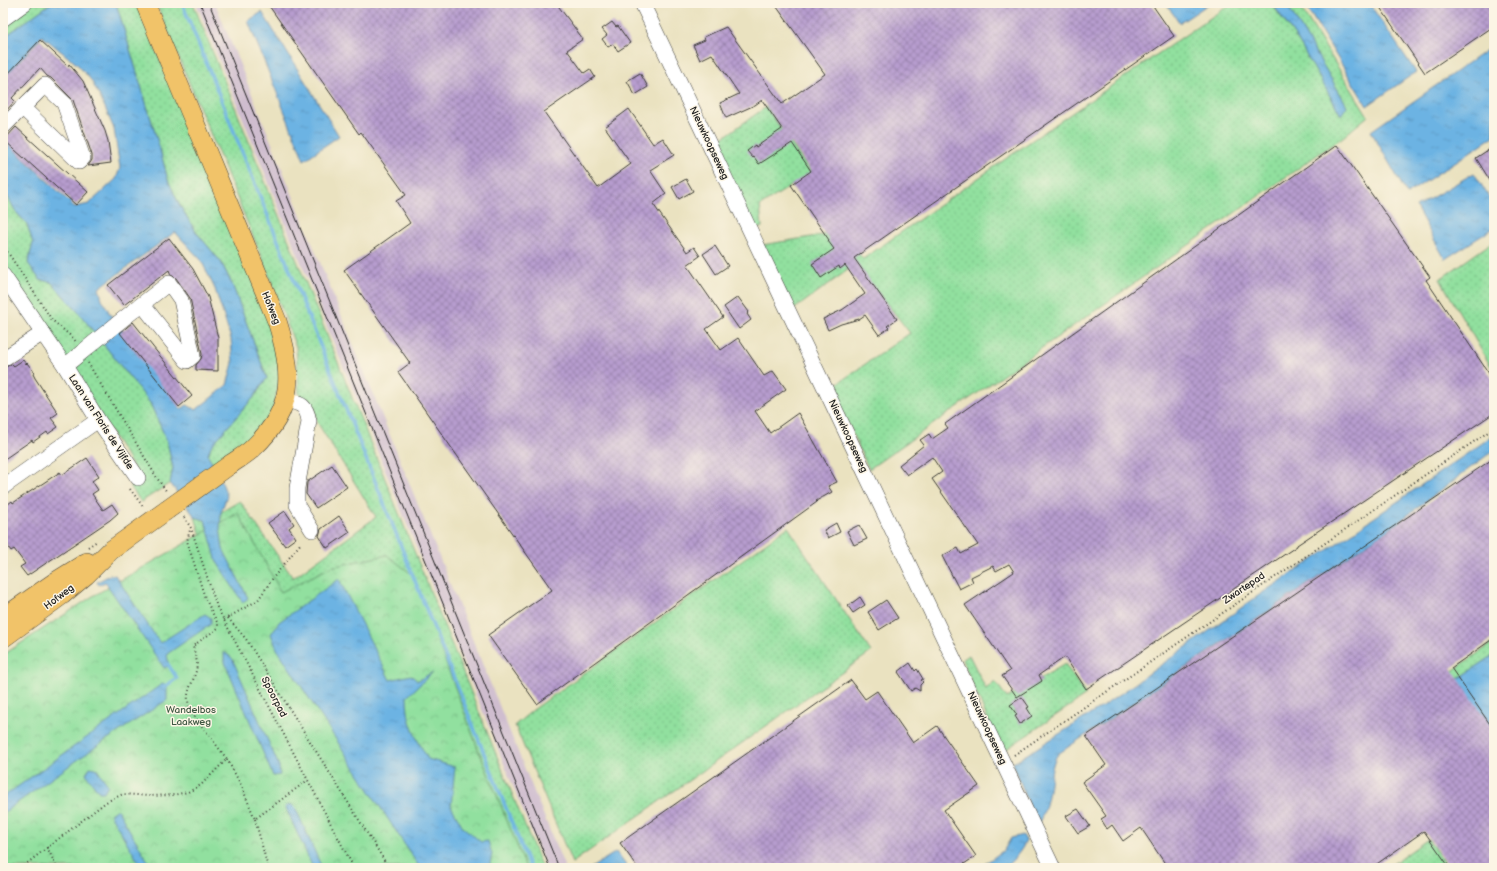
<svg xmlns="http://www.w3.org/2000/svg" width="1497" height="871" font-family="'Balsamiq Sans',sans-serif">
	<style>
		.railway { fill: #cfbdcf }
		.grass { fill: url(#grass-dots); stroke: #567e5e }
		.park { fill: url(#park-crowns); stroke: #567e5e }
		.water { fill: url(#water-ripples); stroke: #446880; fill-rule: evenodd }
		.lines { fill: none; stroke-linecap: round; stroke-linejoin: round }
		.stream { stroke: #6cb3e3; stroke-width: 3.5 }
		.building { fill: url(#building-cross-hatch) }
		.minor-casing { stroke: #3b3a35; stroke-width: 16 }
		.major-casing { stroke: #3b3a35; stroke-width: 20 }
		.path { stroke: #3b3a35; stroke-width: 2; stroke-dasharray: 1 3; stroke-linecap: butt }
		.minor { stroke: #fff; stroke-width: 15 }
		.major { stroke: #f1c369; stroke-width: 19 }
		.tram { stroke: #1c1c1c; stroke-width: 1 }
		.major-bridge-casing { stroke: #3b3a35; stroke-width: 20; stroke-linecap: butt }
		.major-bridge { stroke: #f1c369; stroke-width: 19 }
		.labels { text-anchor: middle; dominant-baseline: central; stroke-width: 3; stroke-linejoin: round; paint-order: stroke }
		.street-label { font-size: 10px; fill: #1c1c1c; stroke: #fcf5e5 }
		.park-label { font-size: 10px; fill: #3f5743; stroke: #fcf5e5 }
	</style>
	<defs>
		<pattern id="grass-dots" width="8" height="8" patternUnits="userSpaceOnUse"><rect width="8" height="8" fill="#91e09f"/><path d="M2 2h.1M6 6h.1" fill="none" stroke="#7cc088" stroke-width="1.8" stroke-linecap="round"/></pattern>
		<pattern id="park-crowns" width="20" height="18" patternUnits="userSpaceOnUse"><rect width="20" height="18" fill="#91e09f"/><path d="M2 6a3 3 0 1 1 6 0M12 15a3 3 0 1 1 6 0" fill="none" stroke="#7cc088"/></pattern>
		<pattern id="water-ripples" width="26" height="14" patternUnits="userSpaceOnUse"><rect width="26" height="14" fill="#6cb3e3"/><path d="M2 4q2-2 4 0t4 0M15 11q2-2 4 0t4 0" fill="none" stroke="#5d99c2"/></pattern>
		<pattern id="building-cross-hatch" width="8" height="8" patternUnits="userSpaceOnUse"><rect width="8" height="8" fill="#b79dcf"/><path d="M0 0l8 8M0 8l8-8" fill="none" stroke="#947fa7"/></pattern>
	</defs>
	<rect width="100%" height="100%" fill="#fcf5e5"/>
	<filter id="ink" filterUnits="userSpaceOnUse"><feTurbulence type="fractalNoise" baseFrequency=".025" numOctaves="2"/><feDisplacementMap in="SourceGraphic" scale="8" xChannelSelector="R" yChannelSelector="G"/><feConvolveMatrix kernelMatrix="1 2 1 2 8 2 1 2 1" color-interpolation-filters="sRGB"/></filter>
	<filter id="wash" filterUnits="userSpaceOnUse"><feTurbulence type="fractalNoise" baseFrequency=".012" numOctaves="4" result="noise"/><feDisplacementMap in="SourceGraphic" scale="16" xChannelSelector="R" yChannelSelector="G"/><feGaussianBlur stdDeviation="0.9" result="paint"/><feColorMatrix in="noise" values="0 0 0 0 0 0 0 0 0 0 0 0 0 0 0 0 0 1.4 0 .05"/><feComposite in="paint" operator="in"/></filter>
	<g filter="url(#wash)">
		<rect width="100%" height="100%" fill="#eae2c0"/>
		<path class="railway" d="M196,3H215L565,868H546Z"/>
		<g class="grass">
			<path d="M30,3H51L3,38V23Z"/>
			<path d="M116,3H136L269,317L278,349L280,380L272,412L256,434L215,467L208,456L211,446L254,397L267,378L232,284L221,262L196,232L179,204L168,180L159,146Z"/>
			<path d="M156,3H193L542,868H489L279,622L206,552L195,517L205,520L217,562L221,512L240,501L293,578L376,517L317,422L314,408L299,394L296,347L263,260Z"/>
			<path d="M1232,3H1271L1297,39L1341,115L1345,102L1286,3H1298L1368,116L1343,137L869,469L831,388L910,333L856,264L793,310L762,245L842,232L863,259L1034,139Z"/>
			<path d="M766,107L811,173L760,206L762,227L755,230L714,144Z"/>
			<path d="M3,188L16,212L27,224L33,243L28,263L40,279L51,282L79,313L150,403L167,441L173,469L170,483L141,502L130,486L141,479L3,265Z"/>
			<path d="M1494,241V372L1440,279Z"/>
			<path d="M788,527L871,652L572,863L515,725L533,710Z"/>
			<path d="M1494,642V655L1452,683L1445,676Z"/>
			<path d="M969,655L986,689L995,681L1007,698L1065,664L1086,695L1002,752L962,660Z"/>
			<path d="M1428,839L1448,868H1387Z"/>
		</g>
		<path class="park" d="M238,513L281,592L331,567L387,555L413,575L478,749L526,868H3V655L93,596Z"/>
		<g class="water">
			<path d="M51,3H116L159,146L168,180L179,204L196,232L221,262L232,284L267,378L254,397L211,446L208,455L223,485L227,496L221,512L220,528L223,549L248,598L243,603L217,562L205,520L195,517L170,483L173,468L167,441L150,403L79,313L51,282L40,280L28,263L33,243L27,224L16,212L3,188V139L75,207L89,204L116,179L120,168L114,129L103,103L91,80L78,65L42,36L3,79V38ZM175,232L201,260L215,289L231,339L233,363L227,385L196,410L187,405L181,409L110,314L102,299L99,288Z"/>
			<path d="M1165,3H1210L1180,23Z"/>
			<path d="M1272,3H1286L1345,102L1347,106L1341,115L1297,39Z"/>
			<path d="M1304,3H1369L1416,72L1367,106Z"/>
			<path d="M262,12L339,136L304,160L248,21Z"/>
			<path d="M1494,45V136L1407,194L1371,131Z"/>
			<path d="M1474,173L1494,205V228L1445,259L1416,207Z"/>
			<path d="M1494,435V450L1388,530L1058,754C1051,763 1051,779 1049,790C1047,803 1044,814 1037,826L1013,763L1102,707L1262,593L1317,557Z"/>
			<path d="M110,575H115L160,643L205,614L211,618V624L167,654L169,666L164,668L105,582L99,585L97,582Z"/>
			<path d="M339,579L390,680L411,675L417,681L433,672L407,697C407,723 415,736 428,759L455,767L451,806L463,827L481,842L488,841L492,854L489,868H420L277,649L271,634L279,622Z"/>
			<path d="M224,652L232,658L279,766L280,775L273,776L224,660Z"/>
			<path d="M1494,655V744L1452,683Z"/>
			<path d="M162,684L167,686V700L100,744L3,813V797Z"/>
			<path d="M90,767L96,768L108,785L104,792H99L86,774Z"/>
			<path d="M291,804L296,809L322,868H313L285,806Z"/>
			<path d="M117,809L152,868H142L110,814Z"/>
			<path d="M1023,835L1026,841C1022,850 1011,865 1001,868C994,870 985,868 979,868L1004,850L1011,838Z"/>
			<path d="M616,852L628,868H591Z"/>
		</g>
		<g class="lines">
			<g class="stream">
				<path d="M182,3L375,481L530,868"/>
				<path d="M164,687L177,678L167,663"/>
			</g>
		</g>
		<g id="blocks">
			<g class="building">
				<path d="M267,3H556L583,39L567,50L584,73L590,69L595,77L544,112L598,188L631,164L605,127L629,109L653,144L663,138L674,155L650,170L666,194L653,204L687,252L694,247L700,256L687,265L723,317L706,329L721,350L738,338L764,376L773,371L786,389L755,411L770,433L798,413L837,482L828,486L832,492L816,501L817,502L537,704L488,635L552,590L398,372L410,363L344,270L410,223L396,201L406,195L361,132L359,134Z"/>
				<path d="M774,3H1151L1174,36L854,258L897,319L887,326L889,328L879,335L865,315L859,319L841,324L828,330L823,319L842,310L865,294L845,265L840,269L839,266L821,278L812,264L834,249L828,241L829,240L791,185L811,171L792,143L759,164L754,157L753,158L747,151L755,145L756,147L782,129L762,100L755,105L726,118L720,103L739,94L712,54L700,60L693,45L705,40L704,37L726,27L782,104L825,74Z"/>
				<path d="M1377,3H1494V26L1425,73Z"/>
				<path d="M612,22L616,27L618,26L630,43L618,51L613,44L608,47L602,39L607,35L602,29Z"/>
				<path d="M40,40L68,66L69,64L83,81L105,131L108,141L111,163L88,166L92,160V155L73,100L51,78L47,76L40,68L12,98L15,101L3,114V79Z"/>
				<path d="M640,73L648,87L635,95L627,81Z"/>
				<path d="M16,127L88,192L76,205L4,140Z"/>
				<path d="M1337,145L1430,277L1426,280L1494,381V413L1297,545V546L1086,689L1065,657L1039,675L1042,681L1017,697L1002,676L1010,671L965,605L1014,572L1009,564L996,571L993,566L971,577L973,582L959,589L942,556L958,548L961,554L978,545L932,479L942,472L932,457L907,475L899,465L924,445L920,440L929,434L932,439L948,428L945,424Z"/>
				<path d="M1494,146V187L1476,158Z"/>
				<path d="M686,179L693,191L679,199L672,187Z"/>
				<path d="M169,238L193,269L208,297L218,338V371L196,370V365L201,359L202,354L190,298L176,278L171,275L169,270L124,305L108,285Z"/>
				<path d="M715,246L728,266L716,274L703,254Z"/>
				<path d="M738,297L749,312L747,314L751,320L739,329L724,307Z"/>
				<path d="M133,322L192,396L179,407L120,333Z"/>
				<path d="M23,360L26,364L27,363L35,373L33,374L35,378L58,413L51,418L58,427L48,434L47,432L33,442L32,440L3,460V368L12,364L14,366Z"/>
				<path d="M87,458L99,476L92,481L98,490L92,494L103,510L112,504L118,513L110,520L27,576L20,567L25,564L14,549L11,551L3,540V508L12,501L13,503L60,472L62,475Z"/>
				<path d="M1494,458V638L1451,668L1494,730V868H1450L1424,831L1371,868H1168L1141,828L1123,841L1112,825L1107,829L1101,819L1106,816L1082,782L1106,765L1086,736Z"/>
				<path d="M332,465L347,487L316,508L306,494L307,482Z"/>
				<path d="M285,511L294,524L289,528L296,538L285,546L268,523Z"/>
				<path d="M339,516L350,532L327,548L319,536L321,529Z"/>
				<path d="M836,523L840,532L828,538L824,530Z"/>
				<path d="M859,525L867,539L854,545L847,531Z"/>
				<path d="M860,597L865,605L853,613L848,606Z"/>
				<path d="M886,600L898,618L879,630L868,612Z"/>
				<path d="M910,663L915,671L917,669L923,679L921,680L923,682L920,685V691L915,688L911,691L898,672Z"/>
				<path d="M851,680L865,699L877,691L913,743L937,726L979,786L944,810L976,856L958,868H638L620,843Z"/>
				<path d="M1022,697L1029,707L1027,708L1032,716L1020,724L1015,716L1017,715L1010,705Z"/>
				<path d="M1078,809L1090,826L1078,833L1066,816Z"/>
			</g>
		</g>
	</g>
	<g filter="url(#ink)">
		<use href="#blocks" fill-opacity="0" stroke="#3b3a35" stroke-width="1"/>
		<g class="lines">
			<defs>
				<g id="minor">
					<path d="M642,3L1053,868"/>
					<path d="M3,19L25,3"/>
					<path d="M3,127L45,85L64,103L83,158L79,162L22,107"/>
					<path d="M3,275L65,366L98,420L138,478"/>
					<path d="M3,359L43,333"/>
					<path d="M65,366C99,338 134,310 169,283L181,300L193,356L187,361L142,304"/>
					<path d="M285,400C301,404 306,404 309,421L297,488V505L312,530"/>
					<path d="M3,487L98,420"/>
				</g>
				<g id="major">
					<path d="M145,3L277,321C293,372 296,408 253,448C247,454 238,459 231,464"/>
					<path d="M3,618L55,582L87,562"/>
					<path d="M3,638L62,595L86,575L110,551L167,510"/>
				</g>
			</defs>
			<use href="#minor" class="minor-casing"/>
			<use href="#major" class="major-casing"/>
			<g class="path">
				<path d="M3,245L52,320L73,338L76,342"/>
				<path d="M88,363L157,478L167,492"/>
				<path d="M130,489L144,508"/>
				<path d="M184,517L191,528L217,607L354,868"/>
				<path d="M88,547L97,541"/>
				<path d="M228,618L246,639L389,868"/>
				<path d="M224,620L258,600L273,578L301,543"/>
				<path d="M1014,755L1494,428"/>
				<path d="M227,759L241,785L255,819L308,780"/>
				<path d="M255,819L268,868"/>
				<path d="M47,847L57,868"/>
				<path d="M21,868L106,802L123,794L149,796L173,795L188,792L201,785L227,759L192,713C181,691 195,685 197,665C197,659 194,652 193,646L218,628V624L205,598L187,541L190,530"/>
			</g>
			<use href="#minor" class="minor"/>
			<use href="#major" class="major"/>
			<g class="tram">
				<path d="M200,3L550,868"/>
				<path d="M209,3L559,868"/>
			</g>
			<defs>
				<path id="major-bridge" d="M167,510L231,464"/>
			</defs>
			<use href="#major-bridge" class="major-bridge-casing"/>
			<use href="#major-bridge" class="major-bridge"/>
		</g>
	</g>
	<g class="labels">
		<g class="street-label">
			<text transform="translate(709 143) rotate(65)">Nieuwkoopseweg</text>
			<text transform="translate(271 308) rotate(68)">Hofweg</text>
			<text transform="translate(101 422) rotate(57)">Laan van Floris de Vijfde</text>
			<text transform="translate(848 436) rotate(65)">Nieuwkoopseweg</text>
			<text transform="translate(1244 588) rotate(-34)">Zwartepad</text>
			<text transform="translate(59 597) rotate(-37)">Hofweg</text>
			<text transform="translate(274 697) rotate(63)">Spoorpad</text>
			<text transform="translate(987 728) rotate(65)">Nieuwkoopseweg</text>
		</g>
		<g class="park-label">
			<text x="191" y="710">Wandelbos<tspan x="191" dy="12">Laakweg</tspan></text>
		</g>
	</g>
	<rect width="1497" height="871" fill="none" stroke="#fcf5e5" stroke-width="16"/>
</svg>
